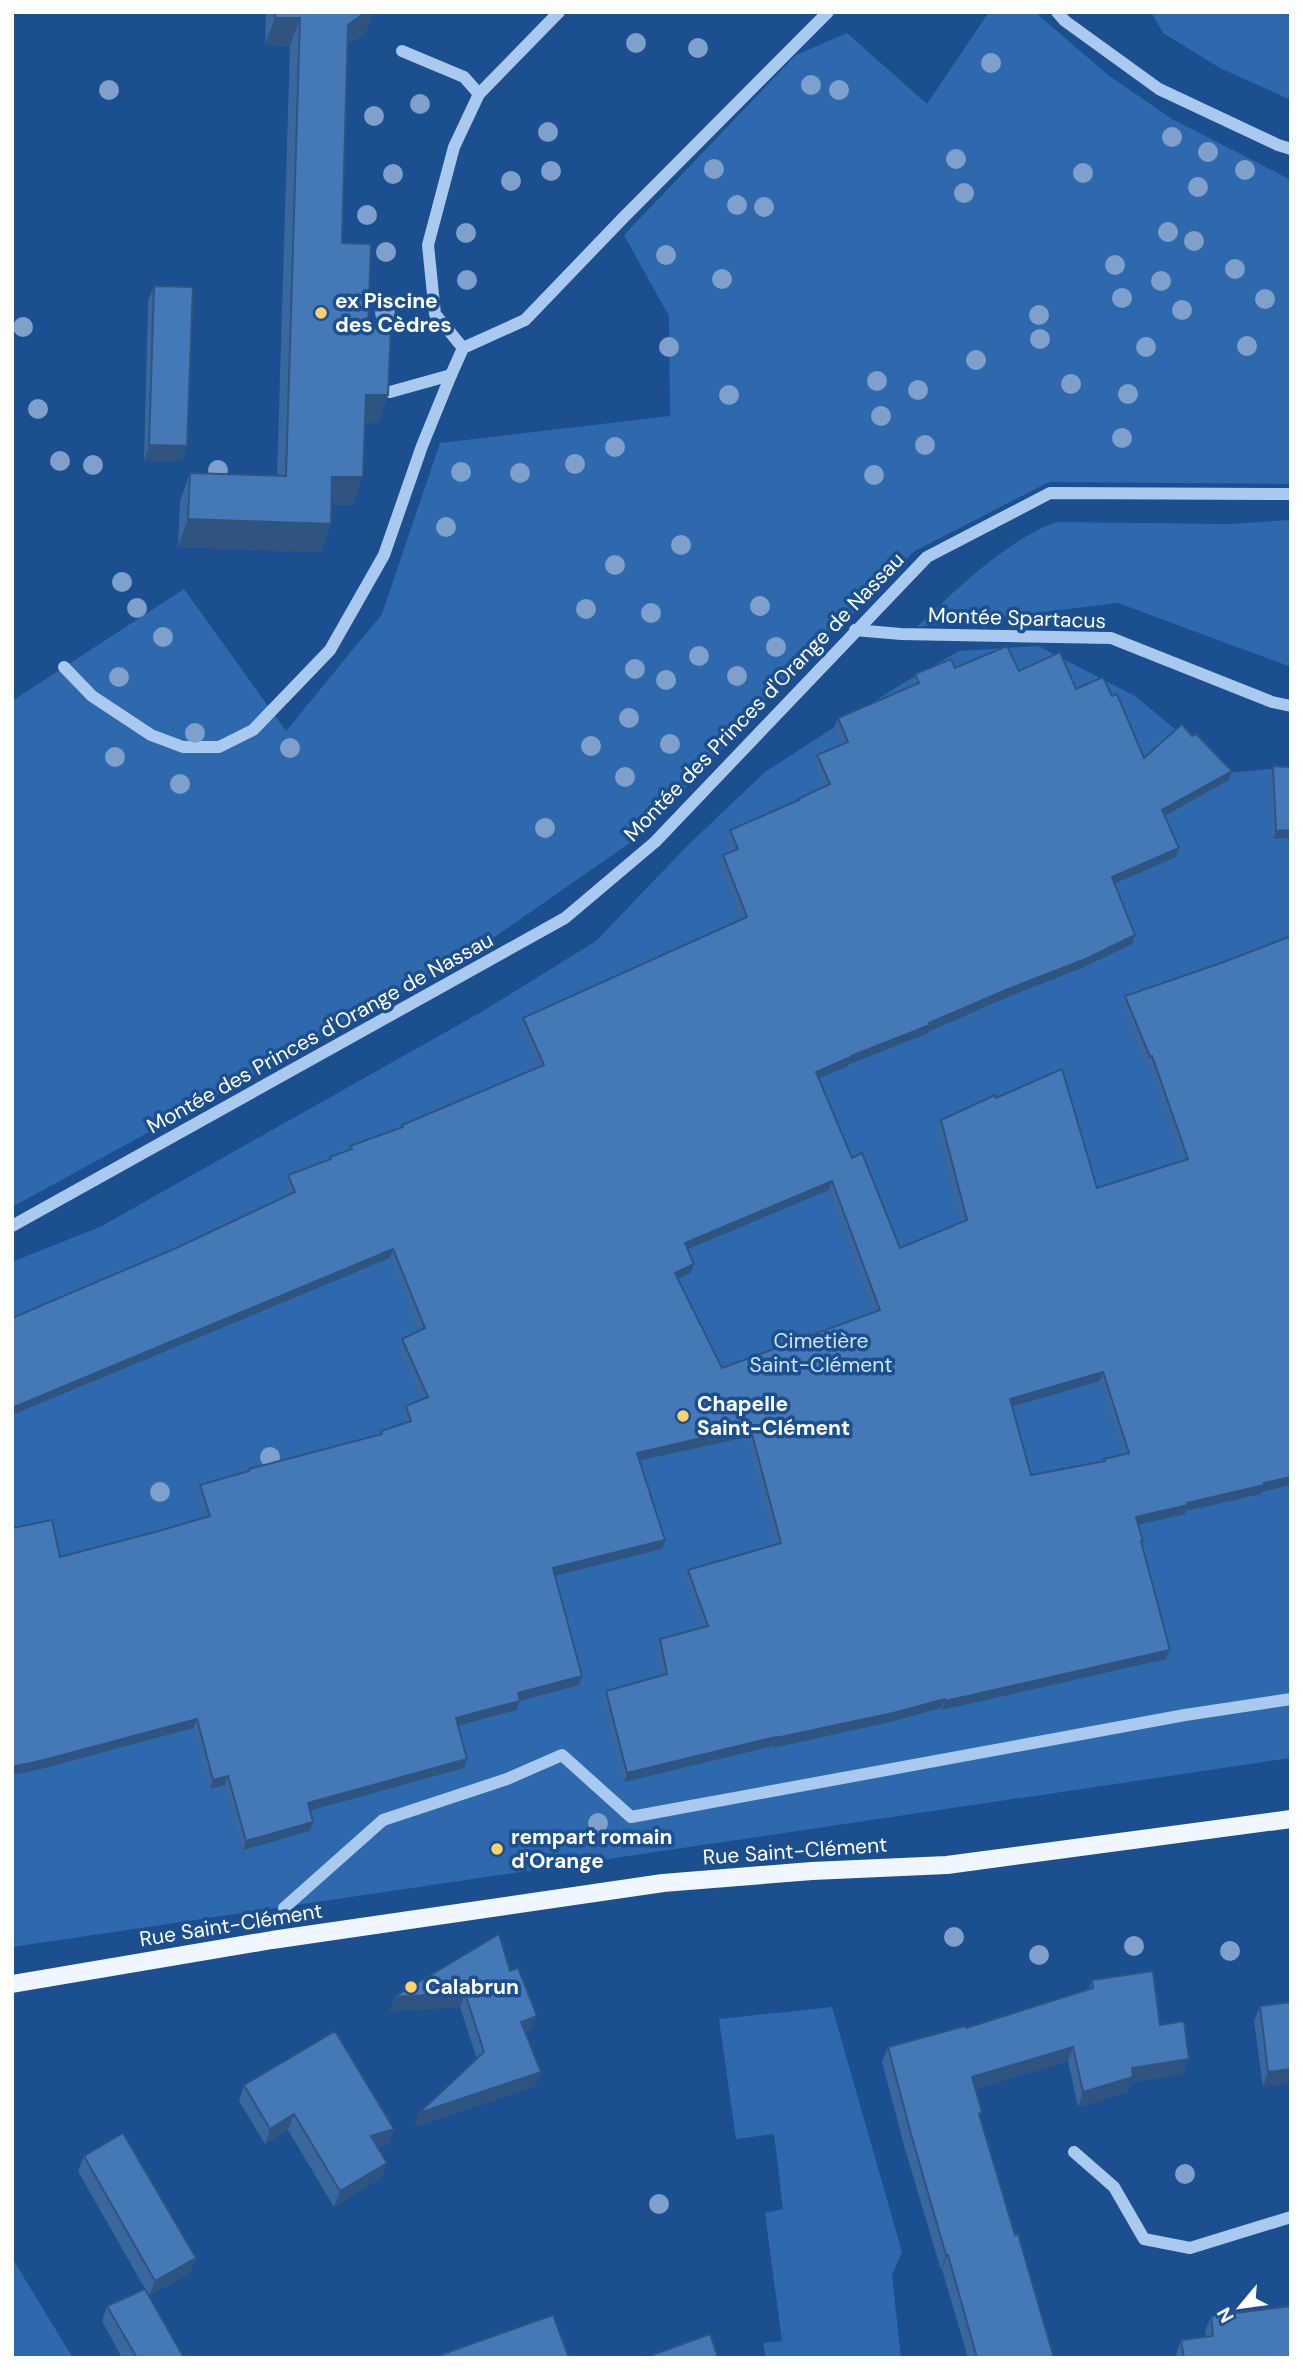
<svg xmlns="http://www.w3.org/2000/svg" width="1303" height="2370" font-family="'DM Sans',sans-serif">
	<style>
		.green { fill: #2e69ad }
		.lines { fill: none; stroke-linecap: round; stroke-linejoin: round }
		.minor { stroke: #a9c9ee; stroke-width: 12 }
		.major { stroke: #f0f6ff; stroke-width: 18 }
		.tree { fill: #7ea0ca }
		.wall { fill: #3a679d; fill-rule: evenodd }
		.shaded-wall { fill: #305480 }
		.building { fill: #4478b7; stroke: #305480; stroke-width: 2; fill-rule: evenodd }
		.poi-dot { fill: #ffd166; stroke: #1b4f8f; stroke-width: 2.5 }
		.labels { text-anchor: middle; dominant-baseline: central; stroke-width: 7; stroke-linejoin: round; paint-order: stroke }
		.poi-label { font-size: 21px; font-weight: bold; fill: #fff; stroke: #1b4f8f; text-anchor: start }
		.street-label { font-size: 21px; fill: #fff; stroke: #1b4f8f }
		.park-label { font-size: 21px; fill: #cfe3fa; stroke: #1b4f8f }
	</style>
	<rect width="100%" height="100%" fill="#1b4f8f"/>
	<g class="green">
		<path d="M989,12H1035L1108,75L1172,119L1291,180V484L1049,482L913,552L847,620L820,641L644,833L456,964L12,1207V701L184,589L286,731L382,614L440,443L670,416L669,316L624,235L796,55L847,33L927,104Z"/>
		<path d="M1151,12H1291V100L1220,68L1163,33Z"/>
		<path d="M1291,520V667L1118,603L917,627C955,590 1007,540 1056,522L1228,524Z"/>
		<path d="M1038,646L1135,696L1228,773L1291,767V1758L12,1947V1262L100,1227L483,1011L596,941L688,845L765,772L895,688L959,651Z"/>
		<path d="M832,2007L902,2252L892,2275L901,2358H766L763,2343L782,2341L765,2213L783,2209L774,2134L736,2139L719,2019Z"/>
		<path d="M12,2258L73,2358H12Z"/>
	</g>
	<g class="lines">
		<g class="minor">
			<path d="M1057,12L1065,21L1159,89L1278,145L1291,149"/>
			<path d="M402,51L464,77L479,94"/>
			<path d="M463,348L435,314L428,245L454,147L479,94L559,12"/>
			<path d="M390,392L451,375L463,348L525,320L623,218L828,12"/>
			<path d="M855,630L901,634L1111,638L1272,702L1291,706"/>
			<path d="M64,667L92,696L151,735L183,747H219L253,730L330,650L384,555L422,446L451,375"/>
			<path d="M12,1226L565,918L655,842L927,557L1050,493L1291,494"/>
			<path d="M284,1908L383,1820L507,1779L562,1755L631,1817L1185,1715L1291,1699"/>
			<path d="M1074,2152L1114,2187L1144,2239L1190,2248L1291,2217"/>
		</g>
		<path class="major" d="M12,1984L272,1940L663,1883L812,1871L947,1865L1291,1819"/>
	</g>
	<g class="tree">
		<circle cx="636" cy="43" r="10"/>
		<circle cx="698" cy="48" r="10"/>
		<circle cx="991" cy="63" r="10"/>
		<circle cx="811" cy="85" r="10"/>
		<circle cx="109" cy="90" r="10"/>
		<circle cx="839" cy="90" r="10"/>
		<circle cx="420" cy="104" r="10"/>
		<circle cx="374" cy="116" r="10"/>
		<circle cx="548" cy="132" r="10"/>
		<circle cx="1172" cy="137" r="10"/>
		<circle cx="1208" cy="152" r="10"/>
		<circle cx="956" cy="159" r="10"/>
		<circle cx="714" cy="169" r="10"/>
		<circle cx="1245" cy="170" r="10"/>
		<circle cx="551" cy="171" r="10"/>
		<circle cx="1083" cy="173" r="10"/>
		<circle cx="393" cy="174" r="10"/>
		<circle cx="511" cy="181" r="10"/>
		<circle cx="1198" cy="187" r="10"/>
		<circle cx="964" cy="193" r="10"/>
		<circle cx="737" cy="205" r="10"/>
		<circle cx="764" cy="207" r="10"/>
		<circle cx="367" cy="215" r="10"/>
		<circle cx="1168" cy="232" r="10"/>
		<circle cx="466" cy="233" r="10"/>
		<circle cx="1194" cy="241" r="10"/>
		<circle cx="386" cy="252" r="10"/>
		<circle cx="666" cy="255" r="10"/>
		<circle cx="1115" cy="265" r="10"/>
		<circle cx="1235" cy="269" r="10"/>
		<circle cx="722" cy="279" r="10"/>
		<circle cx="467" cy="280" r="10"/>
		<circle cx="1161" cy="281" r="10"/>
		<circle cx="1122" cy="298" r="10"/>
		<circle cx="1265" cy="299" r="10"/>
		<circle cx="1182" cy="310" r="10"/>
		<circle cx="385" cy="313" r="10"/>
		<circle cx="1039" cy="315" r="10"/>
		<circle cx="23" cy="327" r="10"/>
		<circle cx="1040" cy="339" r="10"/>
		<circle cx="1247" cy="346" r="10"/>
		<circle cx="669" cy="347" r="10"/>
		<circle cx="1146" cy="347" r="10"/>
		<circle cx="976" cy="360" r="10"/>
		<circle cx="877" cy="381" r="10"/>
		<circle cx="1071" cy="384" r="10"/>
		<circle cx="918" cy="390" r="10"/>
		<circle cx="1128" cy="394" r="10"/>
		<circle cx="729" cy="395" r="10"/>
		<circle cx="38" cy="409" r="10"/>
		<circle cx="881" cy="416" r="10"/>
		<circle cx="1122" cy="438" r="10"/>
		<circle cx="925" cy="445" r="10"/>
		<circle cx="615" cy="447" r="10"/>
		<circle cx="60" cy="461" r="10"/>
		<circle cx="575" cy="464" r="10"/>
		<circle cx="93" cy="465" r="10"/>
		<circle cx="218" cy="470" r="10"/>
		<circle cx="461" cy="472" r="10"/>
		<circle cx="520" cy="473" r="10"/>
		<circle cx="874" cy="475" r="10"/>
		<circle cx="446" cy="527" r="10"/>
		<circle cx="681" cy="545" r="10"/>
		<circle cx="615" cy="565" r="10"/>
		<circle cx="122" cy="582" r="10"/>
		<circle cx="760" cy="606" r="10"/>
		<circle cx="137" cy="608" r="10"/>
		<circle cx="586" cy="609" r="10"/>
		<circle cx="651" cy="613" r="10"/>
		<circle cx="163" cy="637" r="10"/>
		<circle cx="776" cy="647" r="10"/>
		<circle cx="699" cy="656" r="10"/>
		<circle cx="635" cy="669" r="10"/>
		<circle cx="737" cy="676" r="10"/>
		<circle cx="119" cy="677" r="10"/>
		<circle cx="666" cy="680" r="10"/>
		<circle cx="629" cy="718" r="10"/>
		<circle cx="195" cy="733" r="10"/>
		<circle cx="670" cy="744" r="10"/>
		<circle cx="591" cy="746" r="10"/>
		<circle cx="290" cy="748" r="10"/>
		<circle cx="115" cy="757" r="10"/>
		<circle cx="625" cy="777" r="10"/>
		<circle cx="180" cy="784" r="10"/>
		<circle cx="545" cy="828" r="10"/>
		<circle cx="270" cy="1457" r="10"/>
		<circle cx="160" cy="1492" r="10"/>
		<circle cx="598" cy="1823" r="10"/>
		<circle cx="954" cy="1937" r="10"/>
		<circle cx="1134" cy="1946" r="10"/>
		<circle cx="1230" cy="1951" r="10"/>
		<circle cx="1039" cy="1955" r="10"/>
		<circle cx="1185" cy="2174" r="10"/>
		<circle cx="659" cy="2204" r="10"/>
	</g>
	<g class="wall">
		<path d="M266,12H374L367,29L362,35L348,45L342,243L388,395L378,423L365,422L353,505H331V524L321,552L178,547L180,501L190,473L277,476L290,46L265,45Z"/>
		<path d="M154,286L187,446L182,461H144L148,301Z"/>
		<path d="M955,668L1019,671L1076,689L1112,696L1144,758L1229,780L1165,816L1179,848L1176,857L1115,883L1135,935L1132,944L1084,967L1003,999L928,1032L927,1034L849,1064L848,1066L819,1079L852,1158L900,1248L961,1222L937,1129L941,1120L996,1098L1097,1188L1182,1161L1149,1065L1146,1066L1122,1005L1125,996L1221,963L1262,1492L1261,1494L1186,1511L1185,1514L1139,1524L1143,1541L1142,1544L1170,1650L1166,1659L965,1705L942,1710L941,1708L890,1722L773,1748V1746L624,1782L602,1700L606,1691L662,1675L656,1648L660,1639L702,1628L685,1579L688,1570L775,1545L747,1437L639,1461L665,1540L662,1549L555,1575L582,1676L579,1685L520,1701L517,1710L458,1726L464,1768L310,1810V1831L243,1850L225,1785L210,1789L193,1728L41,1769L60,1557L155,1532L204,1518L197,1494L200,1485L248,1471L249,1469L380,1434L381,1431L405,1423L402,1415L406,1406L422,1399L399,1348L402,1339L419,1330L390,1258L174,1249L289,1195L285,1184L288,1175L329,1160L330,1157L349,1150L350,1146L400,1128L402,1125L538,1068L520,1027L523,1018L741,919L720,864L723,855L732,852L726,839L730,830L797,801L798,799L824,786L814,764L817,755L842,744L834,727L838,718L913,686L912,683L915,674ZM829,1190L874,1312L722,1368L678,1279L691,1273L688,1249ZM1100,1381L1123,1455L1104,1459V1461L1031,1475L1012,1407Z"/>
		<path d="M1273,766L1291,838L1273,839L1270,774Z"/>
		<path d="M510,1971L532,2029L525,2032L536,2086L414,2127L477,2059L460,2007L389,2011Z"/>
		<path d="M1092,1980L1160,2025L1183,2074L1132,2082L1128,2092L1078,2107L1068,2061L975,2089L980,2118L1015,2235L1054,2358H968L942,2269L941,2270L905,2149L882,2062L888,2047L966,2028L1089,1989Z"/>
		<path d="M1291,2002V2083L1263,2087L1254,2021L1260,2006Z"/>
		<path d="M244,2085L394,2129L388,2144L378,2148L387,2163L381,2178L334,2207L288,2130L265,2144L239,2101Z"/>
		<path d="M84,2156L196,2258L190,2273L149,2296L184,2358H122L102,2321L107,2306L145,2289L78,2171Z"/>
		<path d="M1211,2316L1291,2358H1176V2355L1181,2340L1206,2337L1205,2331Z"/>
	</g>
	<g class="shaded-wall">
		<path d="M366,12H374L367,29L362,35L338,52L348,25Z"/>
		<path d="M275,18H300L290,46L265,45Z"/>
		<path d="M366,395H388L378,423L356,422Z"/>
		<path d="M149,445L187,446L182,461H144Z"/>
		<path d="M332,477H363L353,505H322Z"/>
		<path d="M188,519L331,524L321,552L178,547Z"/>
		<path d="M1232,771L1229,780L1159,819L1162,810Z"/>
		<path d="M1291,830V838L1273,839L1276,831Z"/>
		<path d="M1179,848L1176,857L1109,886L1112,877Z"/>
		<path d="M1135,935L1132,944L1084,967L1003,999L928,1032L927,1034L849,1064L848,1066L813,1081L816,1072L851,1056L929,1023Z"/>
		<path d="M832,1181L829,1190L681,1252L685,1243Z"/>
		<path d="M393,1249L390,1258L12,1415V1408Z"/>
		<path d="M694,1264L691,1273L672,1282L675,1273Z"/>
		<path d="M1103,1372L1100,1381L1007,1408L1010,1399Z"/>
		<path d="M750,1427L747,1437L633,1462L637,1453Z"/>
		<path d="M1291,1477V1485L1262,1492L1261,1494L1186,1511L1185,1514L1133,1526L1136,1517Z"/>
		<path d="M665,1540L662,1549L550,1577L553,1568Z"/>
		<path d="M1170,1650L1166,1659L942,1710L945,1701Z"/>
		<path d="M582,1676L579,1685L520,1701L517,1710L453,1727L456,1718L518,1693Z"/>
		<path d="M945,1699L941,1708L890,1722L773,1748L776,1738Z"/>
		<path d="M197,1719L193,1728L41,1769L12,1775V1767Z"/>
		<path d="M776,1737L773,1746L624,1782L627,1773Z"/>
		<path d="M467,1759L464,1768L305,1812L308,1803Z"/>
		<path d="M228,1776L225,1785L210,1789L213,1780Z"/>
		<path d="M313,1822L310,1831L243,1850L246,1841Z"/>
		<path d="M465,1993L460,2007L389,2011L394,1997Z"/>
		<path d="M537,2016L532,2029L516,2035L521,2022Z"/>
		<path d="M1073,2047L1068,2061L966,2092L972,2077Z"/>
		<path d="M1189,2059L1183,2074L1132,2082L1128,2092L1078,2107L1083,2092L1132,2068Z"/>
		<path d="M1291,2069V2083L1263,2087L1268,2072Z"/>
		<path d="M541,2072L536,2086L414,2127L419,2113Z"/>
		<path d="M294,2114L288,2130L265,2144L270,2129Z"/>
		<path d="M394,2129L388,2144L365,2152L371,2136Z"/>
		<path d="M387,2163L381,2178L334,2207L340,2191Z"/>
		<path d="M946,2255H948L942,2269L941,2270Z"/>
		<path d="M196,2258L190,2273L149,2296L155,2281Z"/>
	</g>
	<g class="building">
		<path d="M275,12H366L348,25L342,243L371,244L368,328H391L388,395H366L363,477H332L331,524L188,519L190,473L286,476L300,18H275Z"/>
		<path d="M154,286L193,287L187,446L149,445Z"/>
		<path d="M1007,646L1019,671L1060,652L1076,689L1103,677L1112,696L1117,694L1144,758L1182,724L1192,736L1196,734L1232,771L1162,810L1179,848L1112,877L1135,935L1088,958L1006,990L929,1023L930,1025L851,1056V1057L816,1072L852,1158L862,1153L900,1248L967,1220L941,1120L995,1095L996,1098L1062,1069L1097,1188L1188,1159L1152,1056L1150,1057L1125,996L1221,963L1291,936V1477L1264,1483L1265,1485L1187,1503L1188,1505L1136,1517L1143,1541H1141L1170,1650L968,1696L945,1701V1699L893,1713L776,1738V1737L627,1773L606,1691L667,1674L660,1639L708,1626L688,1570L781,1543L750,1427L637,1453L665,1540L553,1568L582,1676L518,1693L520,1701L456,1718L467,1759L308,1803L313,1822L246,1841L228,1776L213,1780L197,1719L44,1760L12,1767V1528L52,1520L60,1557L155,1532L210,1516L200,1485L249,1471V1469L382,1434L381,1431L411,1421L406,1406L428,1397L402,1339L425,1328L393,1249L12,1408V1318L174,1249L295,1192L288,1175L331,1159L330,1157L352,1149L350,1146L403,1127L402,1125L544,1065L523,1018L747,917L723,855L738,849L730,830L799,800L798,799L830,784L817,755L848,742L838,718L919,683L915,674L951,659L955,668ZM832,1181L880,1310L722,1368L675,1273L694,1264L685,1243ZM1103,1372L1129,1453L1104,1459L1105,1461L1031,1475L1010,1399Z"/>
		<path d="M1273,766L1291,767V830L1276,831Z"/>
		<path d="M499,1934L510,1971L518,1968L537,2016L521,2022L541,2072L419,2113L484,2052L465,1993L394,1997Z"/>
		<path d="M1153,1971L1160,2025L1184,2021L1189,2059L1132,2068L1133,2077L1083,2092L1073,2047L972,2077L982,2112L979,2114L1015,2235L1018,2234L1054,2358H977L948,2255H946L911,2134L888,2047L965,2026L966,2028L1093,1988L1092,1980Z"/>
		<path d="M1291,2002V2069L1268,2072L1260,2006Z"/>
		<path d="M335,2031L394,2129L371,2136L387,2163L340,2191L294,2114L270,2129L244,2085Z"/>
		<path d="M123,2133L196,2258L155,2281L84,2156Z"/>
		<path d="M145,2289L184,2358H137L107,2306Z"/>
		<path d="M1291,2306V2358H1184L1181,2340L1213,2336L1211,2316Z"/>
		<path d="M553,2315L569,2358H432Z"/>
		<path d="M710,2334L718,2358H644Z"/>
	</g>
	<g class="poi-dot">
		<circle cx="321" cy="313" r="7"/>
		<circle cx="683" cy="1416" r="7"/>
		<circle cx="497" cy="1849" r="7"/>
		<circle cx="411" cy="1987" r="7"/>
	</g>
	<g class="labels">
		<g class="poi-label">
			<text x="335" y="301">ex Piscine<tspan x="335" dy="24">des Cèdres</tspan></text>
			<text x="697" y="1404">Chapelle<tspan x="697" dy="24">Saint-Clément</tspan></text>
			<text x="511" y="1837">rempart romain<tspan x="511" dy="24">d'Orange</tspan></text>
			<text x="425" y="1987">Calabrun</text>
		</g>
		<g class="street-label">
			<text transform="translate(1017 618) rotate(2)">Montée Spartacus</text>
			<text transform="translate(764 697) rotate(-46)">Montée des Princes d'Orange de Nassau</text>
			<text transform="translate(320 1033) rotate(-29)">Montée des Princes d'Orange de Nassau</text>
			<text transform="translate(795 1851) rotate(-4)">Rue Saint-Clément</text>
			<text transform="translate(231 1925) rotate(-9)">Rue Saint-Clément</text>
		</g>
		<g class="park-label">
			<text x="821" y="1341">Cimetière<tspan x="821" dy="24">Saint-Clément</tspan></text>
		</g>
	</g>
	<rect width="1303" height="2370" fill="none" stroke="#ffffff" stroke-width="28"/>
	<g transform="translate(1240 2307) rotate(241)" stroke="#1b4f8f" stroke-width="5" paint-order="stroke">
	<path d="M0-5L12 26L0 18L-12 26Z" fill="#ffffff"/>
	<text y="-10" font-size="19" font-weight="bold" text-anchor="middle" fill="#ffffff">N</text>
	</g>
</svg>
